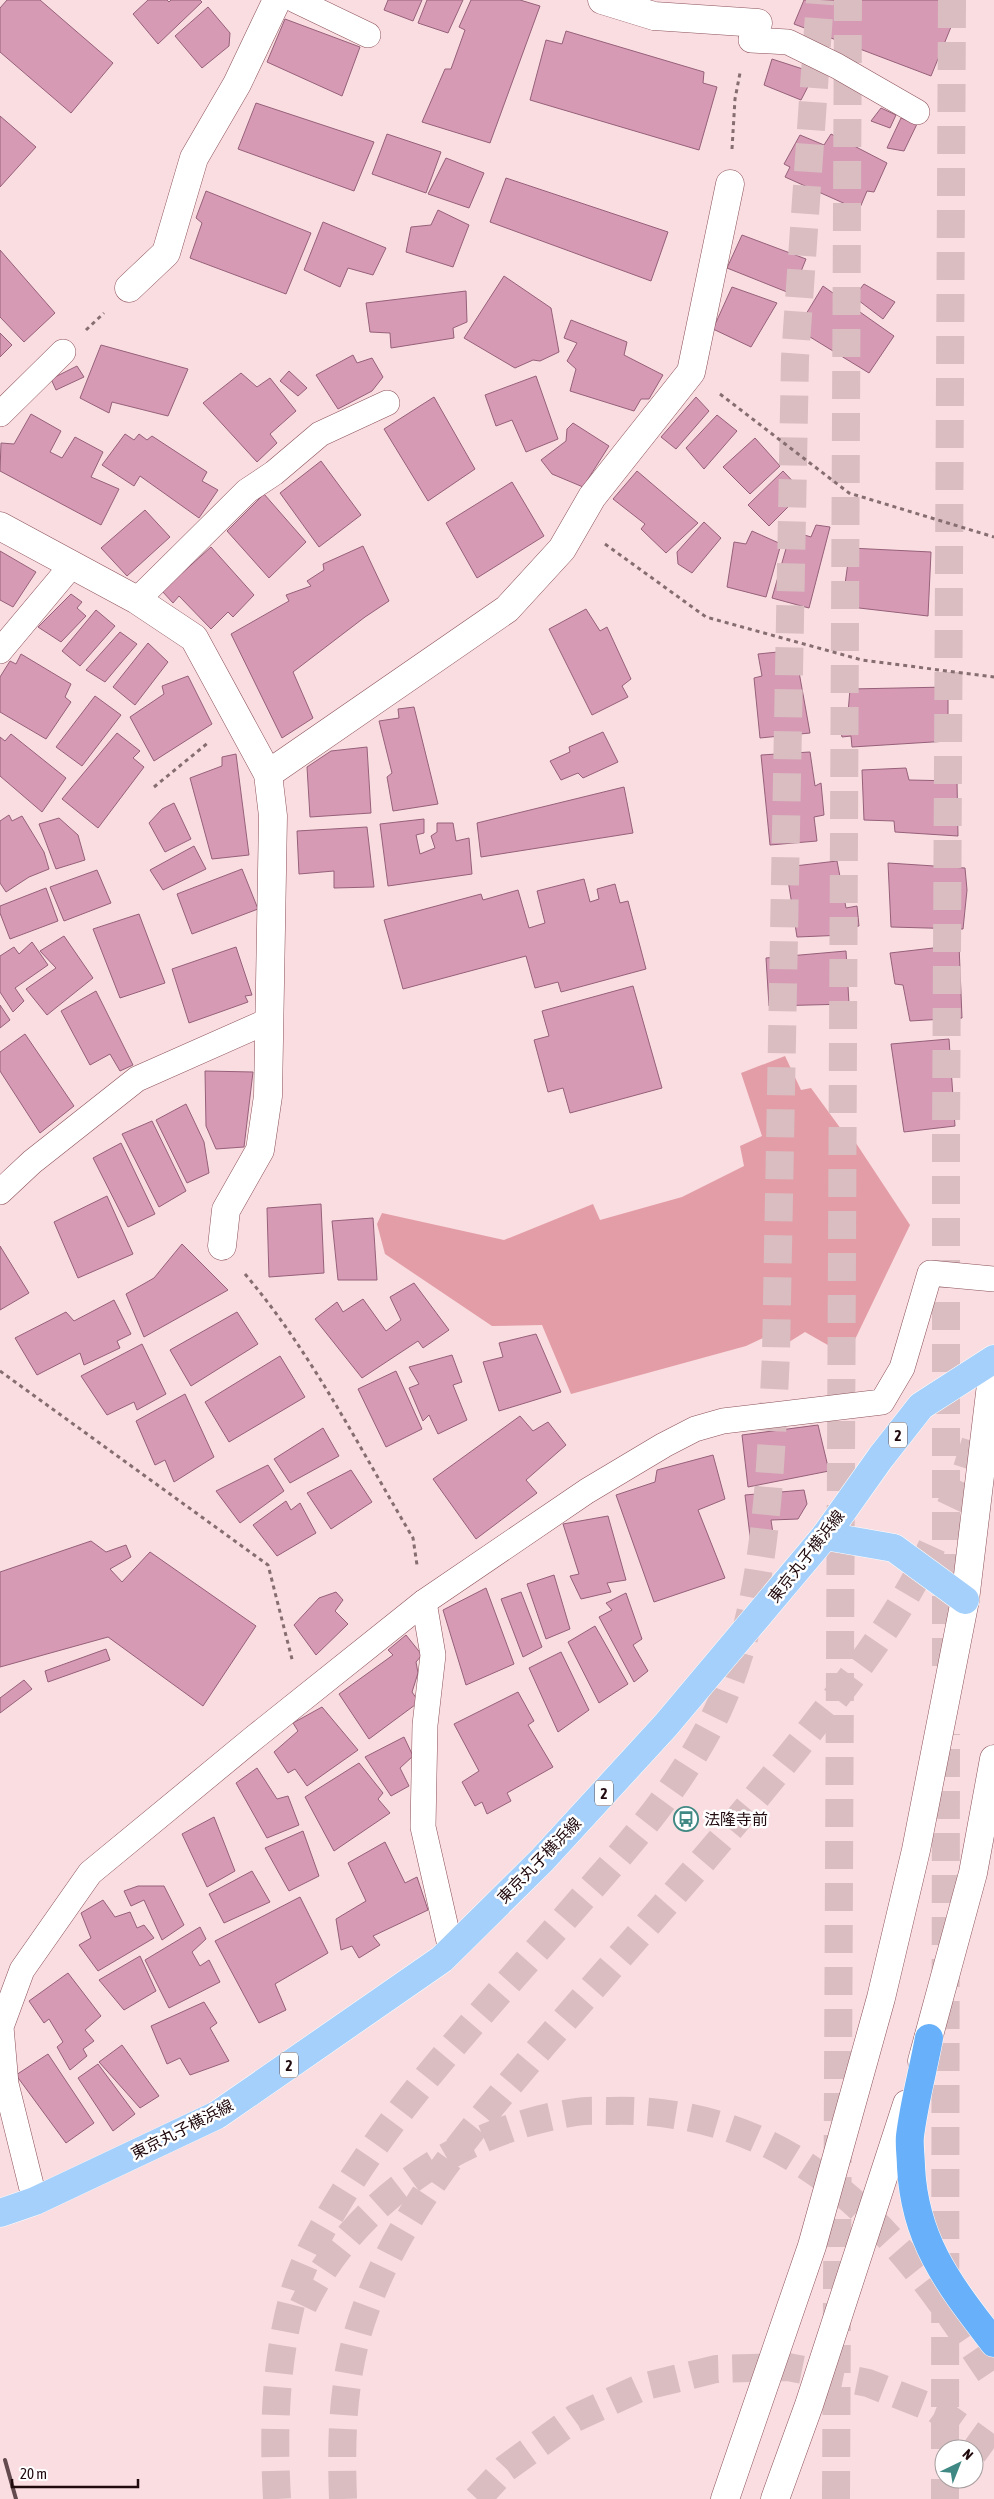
<svg xmlns="http://www.w3.org/2000/svg" width="994" height="2499" font-family="'Asap Condensed','Noto Sans JP',sans-serif">
	<style>
		.green { fill: #e39da7 }
		.building { fill: #d69ab5; stroke: #97607a }
		.lines { fill: none; stroke-linecap: round; stroke-linejoin: round }
		.motorway-tunnel { stroke: #d9bdc0; stroke-width: 28; stroke-dasharray: 28 14; stroke-linecap: butt }
		.service-casing { stroke: #8b5059; stroke-width: 26 }
		.minor-casing { stroke: #8b5059; stroke-width: 29 }
		.tertiary-casing { stroke: #8b5059; stroke-width: 29 }
		.primary-casing { stroke: #fff; stroke-width: 29 }
		.motorway-casing { stroke: #fff; stroke-width: 29 }
		.path { stroke: #866d70; stroke-width: 3; stroke-dasharray: 4 4; stroke-linecap: butt }
		.service { stroke: #fff; stroke-width: 25 }
		.minor { stroke: #fff; stroke-width: 28 }
		.tertiary { stroke: #fff; stroke-width: 28 }
		.primary { stroke: #a4d0fb; stroke-width: 28 }
		.motorway { stroke: #68b0f9; stroke-width: 28 }
		.rail { stroke: #634a4e; stroke-width: 4 }
		.labels { text-anchor: middle; dominant-baseline: central; stroke-width: 5; stroke-linejoin: round; paint-order: stroke }
		.shield { fill: #fff; stroke: #645456; stroke-width: 1 }
		.shield-label { font-size: 15px; font-weight: bold; fill: #210a0e }
		.street-label { font-size: 16px; fill: #210a0e; stroke: #fff }
		.poi-label { font-size: 16px; fill: #210a0e; stroke: #fff; text-anchor: start }
	</style>
	<rect width="100%" height="100%" fill="#f9dde0"/>
	<path class="green" d="M785,1056L801,1090L811,1088L841,1129L848,1131L910,1225L847,1356L805,1332L789,1342L780,1330L746,1346L571,1394L542,1325L492,1326L385,1254L377,1224L382,1213L504,1240L593,1204L600,1220L682,1197L744,1166L740,1146L762,1136L741,1073Z"/>
	<g class="building">
		<path d="M7,0H40L113,63L71,113L0,52V8Z"/>
		<path d="M148,0H167L169,2L171,0H200L202,2L158,44L133,14Z"/>
		<path d="M388,0H422L413,21L384,10Z"/>
		<path d="M427,0H463L448,33L418,23Z"/>
		<path d="M471,0H520L540,6L490,143L422,122L445,69H451L465,30L459,27Z"/>
		<path d="M804,0H962L931,76L794,24Z"/>
		<path d="M208,7L230,33L229,46L202,68L175,36Z"/>
		<path d="M285,19L360,47L342,96L267,62Z"/>
		<path d="M566,31L704,72L703,83L717,87L699,150L530,100L546,40L562,44Z"/>
		<path d="M772,59L815,73L801,100L764,85Z"/>
		<path d="M256,103L374,142L354,191L238,149Z"/>
		<path d="M881,108L896,115L890,128L871,121Z"/>
		<path d="M0,116L36,147L0,187Z"/>
		<path d="M901,118L917,124L904,151L887,148Z"/>
		<path d="M387,134L441,152L426,193L372,174Z"/>
		<path d="M831,134L887,163L874,192L867,191L859,210L785,177L790,167L784,164L800,135L824,145Z"/>
		<path d="M446,158L484,173L469,208L428,194Z"/>
		<path d="M506,178L668,232L651,281L490,222Z"/>
		<path d="M206,191L311,233L286,294L190,258L202,223L196,218Z"/>
		<path d="M438,210L469,225L453,267L406,252L411,227L431,225Z"/>
		<path d="M323,222L386,248L373,275L348,268L340,287L304,270Z"/>
		<path d="M742,235L806,259L792,294L727,268Z"/>
		<path d="M0,250L55,313L24,342L0,317Z"/>
		<path d="M504,276L551,308L559,352L540,361L533,360L515,368L464,338Z"/>
		<path d="M864,284L895,302L883,319L854,297Z"/>
		<path d="M823,286L894,336L869,373L797,329Z"/>
		<path d="M732,287L777,303L751,347L713,329Z"/>
		<path d="M466,291L467,322L453,328L454,338L391,348L390,333L370,332L366,303Z"/>
		<path d="M571,320L627,342L624,355L663,375L649,399H641L634,411L570,391L576,369L567,361L577,343L564,338Z"/>
		<path d="M0,333L12,345L0,357Z"/>
		<path d="M101,345L188,369L168,416L112,402L109,413L80,398Z"/>
		<path d="M353,355L357,363L372,358L383,377L372,391L338,409L316,375Z"/>
		<path d="M77,366L84,377L56,390L51,379Z"/>
		<path d="M289,371L307,388L298,396L280,381Z"/>
		<path d="M241,373L257,387L270,378L296,411L270,434L277,443L257,462L203,403Z"/>
		<path d="M536,376L558,439L526,452L512,420L496,426L485,395Z"/>
		<path d="M434,397L475,469L428,501L384,429Z"/>
		<path d="M696,397L709,411L676,449L661,437Z"/>
		<path d="M31,414L61,431L50,452L62,458L75,437L103,452L91,477L119,489L101,525L0,471L1,443L14,444Z"/>
		<path d="M717,415L737,431L704,469L686,448Z"/>
		<path d="M573,423L609,446L583,487L552,474L541,460L566,441L567,429Z"/>
		<path d="M125,434L134,440L139,434L147,440L152,436L207,472L202,481L218,490L199,518L140,476L134,486L102,465Z"/>
		<path d="M755,438L780,466L750,494L723,467Z"/>
		<path d="M321,461L361,515L319,547L280,493Z"/>
		<path d="M637,471L698,523L666,553L641,529L645,524L613,499Z"/>
		<path d="M783,471L803,492L769,526L748,505Z"/>
		<path d="M512,482L544,536L477,578L446,523Z"/>
		<path d="M264,494L306,542L269,578L227,531Z"/>
		<path d="M145,510L170,537L127,576L101,548Z"/>
		<path d="M704,522L721,538L692,573L678,564L677,552Z"/>
		<path d="M816,525L830,527L809,608L772,598L791,531L811,537Z"/>
		<path d="M752,531L781,544L766,597L727,587L734,542L746,544Z"/>
		<path d="M363,546L389,601L365,617L293,672L313,718L282,738L231,634L289,601L286,595L311,586L307,581L324,570L323,564Z"/>
		<path d="M211,547L254,595L233,617L228,612L211,629L179,596L173,603L162,591Z"/>
		<path d="M850,548L931,552L928,616L842,606Z"/>
		<path d="M0,551L36,572L13,607L0,600Z"/>
		<path d="M71,594L82,602L77,608L86,616L61,642L38,627Z"/>
		<path d="M586,609L600,631L607,627L631,679L622,686L628,697L592,715L549,629Z"/>
		<path d="M96,610L115,626L80,666L62,651Z"/>
		<path d="M120,632L137,644L105,682L86,670Z"/>
		<path d="M148,643L168,662L135,705L113,687Z"/>
		<path d="M788,651L793,672H799L810,733L760,738L754,678L762,676L758,654Z"/>
		<path d="M21,654L71,684L65,697L71,702L46,739L0,712V677L10,661L16,664Z"/>
		<path d="M188,676L212,724L154,761L130,717L164,694L162,686Z"/>
		<path d="M948,687V741L852,747L851,736L842,737L838,716L848,713L850,689Z"/>
		<path d="M95,696L121,715L82,766L56,747Z"/>
		<path d="M414,707L438,804L393,811L387,777L392,773L379,721L399,718L398,709Z"/>
		<path d="M603,732L618,762L583,778L578,773L561,780L550,761L570,752L569,747Z"/>
		<path d="M117,733L140,751L133,758L144,767L98,828L62,799Z"/>
		<path d="M11,734L66,778L42,812L0,776V737L5,741Z"/>
		<path d="M367,747L371,813L310,817L307,767L331,751Z"/>
		<path d="M810,752L815,786L821,783L824,815L814,817L817,841L770,845L761,755Z"/>
		<path d="M236,754L249,855L212,859L190,778L222,766V757Z"/>
		<path d="M906,768L909,780L957,781L958,836L895,832L894,821L864,820L862,770Z"/>
		<path d="M624,787L633,833L481,857L477,823Z"/>
		<path d="M174,803L191,839L165,852L149,823L162,809Z"/>
		<path d="M9,815L12,821L22,816L44,852L49,869L29,877L6,892L0,883V821Z"/>
		<path d="M59,818L78,835L85,860L56,869L39,824Z"/>
		<path d="M424,819V833L416,835L420,854L435,848L431,836L437,832V823H453L456,841L469,838L472,874L388,886L380,824Z"/>
		<path d="M367,827L374,887L334,888V871L299,874L297,831Z"/>
		<path d="M194,846L206,869L163,890L150,870Z"/>
		<path d="M837,861L846,908L857,906L859,926L843,928L845,935L797,937L786,867Z"/>
		<path d="M888,863L965,868L967,890L963,929L891,927Z"/>
		<path d="M242,869L258,909L192,934L177,894Z"/>
		<path d="M97,870L111,903L64,921L50,887Z"/>
		<path d="M584,879L590,902L599,899L597,889L615,884L620,903L628,901L646,969L561,992L558,982L535,988L526,956L403,989L384,920L481,894L483,900L518,890L529,928L545,923L537,891Z"/>
		<path d="M46,888L58,921L10,939L0,913V906Z"/>
		<path d="M139,914L165,983L120,998L93,929Z"/>
		<path d="M64,936L93,978L47,1015L26,989L56,968L40,951Z"/>
		<path d="M32,942L48,965L15,988L24,1001L13,1012L0,992V956L14,947L19,954Z"/>
		<path d="M959,945L962,1018L910,1021L903,985L895,984L890,953Z"/>
		<path d="M236,947L252,995L245,996L248,1002L189,1023L172,969Z"/>
		<path d="M846,951L849,1004L769,1006L766,958Z"/>
		<path d="M633,986L662,1088L570,1113L563,1088L548,1092L534,1040L549,1036L542,1011Z"/>
		<path d="M96,991L133,1065L120,1071L110,1054L90,1065L61,1011Z"/>
		<path d="M0,1005L10,1020L0,1028Z"/>
		<path d="M25,1034L74,1106L40,1133L0,1071V1052Z"/>
		<path d="M949,1039L955,1126L904,1132L891,1044Z"/>
		<path d="M205,1071L253,1072L244,1147L216,1149L206,1126Z"/>
		<path d="M186,1104L204,1142L209,1173L187,1183L156,1120Z"/>
		<path d="M152,1121L186,1191L159,1207L122,1134Z"/>
		<path d="M121,1143L155,1214L128,1227L93,1158Z"/>
		<path d="M107,1196L133,1254L78,1278L54,1222Z"/>
		<path d="M321,1204L324,1273L269,1277L267,1208Z"/>
		<path d="M373,1218L377,1280H338L332,1221Z"/>
		<path d="M182,1244L228,1290L144,1337L126,1294L154,1278Z"/>
		<path d="M0,1246L29,1293L0,1310Z"/>
		<path d="M414,1283L449,1330L423,1348L418,1341L362,1378L315,1319L337,1302L343,1312L363,1299L386,1331L401,1320L390,1297Z"/>
		<path d="M114,1300L131,1334L117,1341L120,1348L84,1365L80,1353L37,1375L15,1338L66,1312L74,1321Z"/>
		<path d="M237,1312L258,1344L191,1386L170,1350Z"/>
		<path d="M536,1334L561,1392L499,1411L483,1362L503,1357L499,1343Z"/>
		<path d="M142,1344L166,1394L137,1410L134,1402L107,1415L81,1376Z"/>
		<path d="M452,1355L462,1382L453,1385L467,1420L438,1434L429,1415L423,1421L409,1388L419,1384L409,1367Z"/>
		<path d="M280,1356L305,1397L229,1442L205,1402Z"/>
		<path d="M396,1371L422,1429L386,1447L358,1389Z"/>
		<path d="M185,1394L214,1457L174,1482L165,1460L155,1465L136,1421Z"/>
		<path d="M520,1416L533,1431L548,1422L566,1445L526,1480L537,1493L476,1539L433,1479Z"/>
		<path d="M818,1425L829,1471L748,1487L742,1435Z"/>
		<path d="M323,1428L339,1456L290,1483L274,1459Z"/>
		<path d="M713,1455L725,1499L698,1510L725,1578L654,1602L616,1495L655,1482L657,1470Z"/>
		<path d="M268,1465L284,1491L240,1523L216,1491Z"/>
		<path d="M351,1470L372,1502L331,1529L307,1493Z"/>
		<path d="M804,1490L807,1504L798,1519L771,1520L775,1547L752,1552L745,1495Z"/>
		<path d="M286,1501L291,1510L300,1503L316,1533L277,1556L253,1525Z"/>
		<path d="M608,1516L626,1580L607,1583L611,1592L581,1599L570,1576L579,1574L563,1524Z"/>
		<path d="M91,1541L106,1552L126,1545L131,1557L110,1569L122,1582L150,1552L256,1626L203,1706L108,1637L0,1667V1572Z"/>
		<path d="M554,1575L570,1629L546,1639L527,1584Z"/>
		<path d="M486,1588L514,1664L466,1685L443,1610Z"/>
		<path d="M336,1592L343,1600L335,1611L348,1624L316,1655L294,1625L319,1598Z"/>
		<path d="M521,1592L542,1647L523,1657L501,1599Z"/>
		<path d="M626,1593L642,1639L633,1645L648,1671L634,1682L599,1617L612,1610L606,1603Z"/>
		<path d="M595,1626L628,1684L599,1703L568,1642Z"/>
		<path d="M406,1635L422,1655L416,1662L418,1673L412,1692L419,1702L369,1739L339,1694L393,1655L388,1650Z"/>
		<path d="M106,1649L110,1660L48,1682L45,1671Z"/>
		<path d="M561,1652L589,1710L558,1732L529,1668Z"/>
		<path d="M24,1680L32,1689L0,1713V1698Z"/>
		<path d="M518,1692L534,1721L528,1725L553,1767L507,1793L511,1801L487,1814L482,1802L475,1806L462,1782L479,1771L454,1724Z"/>
		<path d="M322,1707L358,1750L307,1786L295,1769L288,1773L274,1752L298,1731L293,1723Z"/>
		<path d="M404,1737L413,1756L400,1768L409,1786L391,1796L365,1757Z"/>
		<path d="M359,1763L383,1793L378,1799L390,1813L334,1851L305,1797Z"/>
		<path d="M257,1768L277,1799L288,1796L299,1825L267,1838L236,1783Z"/>
		<path d="M214,1817L235,1871L207,1887L182,1834Z"/>
		<path d="M303,1831L319,1876L289,1891L265,1848Z"/>
		<path d="M385,1842L405,1883L417,1877L428,1910L373,1936L380,1945L359,1958L352,1946L341,1950L336,1919L366,1901L348,1863Z"/>
		<path d="M252,1871L270,1902L224,1923L209,1894Z"/>
		<path d="M138,1886H164L184,1925L162,1940L144,1900L131,1906L124,1891Z"/>
		<path d="M300,1897L328,1953L275,1984L286,2010L259,2023L215,1941Z"/>
		<path d="M103,1900L115,1917L130,1912L137,1928L144,1925L154,1938L98,1971L79,1945L91,1938L81,1913Z"/>
		<path d="M200,1927L206,1939L192,1952L200,1966L209,1960L220,1982L169,2008L145,1960Z"/>
		<path d="M140,1956L156,1991L124,2010L99,1980Z"/>
		<path d="M68,1973L101,2016L85,2030L94,2041L83,2049L87,2056L70,2070L57,2047L63,2042L49,2019L44,2023L29,2001Z"/>
		<path d="M204,2002L217,2023L210,2028L229,2061L190,2075L180,2058L167,2064L151,2026Z"/>
		<path d="M122,2045L159,2096L140,2108L99,2062Z"/>
		<path d="M48,2054L94,2123L66,2143L16,2075Z"/>
		<path d="M98,2064L135,2114L113,2131L78,2078Z"/>
	</g>
	<g class="lines">
		<g class="motorway-tunnel">
			<path d="M950,1507L964,1478L979,1431"/>
			<path d="M946,1666V1142L952,0"/>
			<path d="M303,2306C353,2201 463,2129 576,2112C587,2110 599,2111 611,2111C676,2109 740,2125 795,2159C883,2212 938,2296 994,2379"/>
			<path d="M945,2449L946,1734"/>
			<path d="M277,2499C273,2428 275,2362 294,2293C304,2258 324,2225 343,2194C409,2087 498,1996 580,1901C632,1842 683,1783 717,1712C768,1604 770,1472 776,1354L795,358L820,0"/>
			<path d="M343,2499C341,2444 342,2392 356,2339C388,2224 468,2133 543,2045C628,1946 716,1849 797,1747C846,1685 899,1619 932,1546"/>
			<path d="M477,2499L506,2468L575,2418L642,2387L716,2369L788,2367L868,2383L937,2410L994,2451"/>
			<path d="M836,2499L848,0"/>
			<path d="M945,2499V2479"/>
		</g>
		<defs>
			<g id="service">
				<path d="M295,0L368,35"/>
				<path d="M751,40L788,42L837,66L917,112"/>
				<path d="M0,414L63,352"/>
				<path d="M137,600L247,491L274,473L320,434L387,403"/>
				<path d="M0,651L72,565"/>
				<path d="M0,1192L32,1162L137,1079L270,1020"/>
				<path d="M424,1602L433,1655L425,1725L423,1827L451,1950"/>
				<path d="M35,2201L6,2084L1,2027L22,1970L90,1873L255,1737L424,1602L587,1491L664,1445L695,1429L723,1421L882,1402L902,1368L930,1273L994,1279"/>
			</g>
			<g id="minor">
				<path d="M602,0L654,16L758,23"/>
				<path d="M129,288L166,253L194,158L237,84L277,0"/>
				<path d="M0,526L137,600L194,638L268,774L273,816L268,1096L260,1150L226,1210L222,1246"/>
				<path d="M268,774L507,609L562,549L592,497L691,372L730,184"/>
			</g>
			<g id="tertiary">
				<path d="M922,2061L973,1873L994,1759"/>
				<path d="M725,2499L812,2246L881,1998L916,1850L965,1600L994,1360"/>
				<path d="M775,2499L809,2405L907,2104"/>
			</g>
			<g id="primary">
				<path d="M825,1536L894,1548L965,1600"/>
				<path d="M0,2213L35,2201L217,2115L442,1959L542,1860L666,1725L825,1536L881,1457L921,1406L994,1359"/>
			</g>
			<path id="motorway" d="M929,2038C923,2071 914,2103 910,2136C909,2146 911,2157 911,2167C915,2243 950,2285 994,2343"/>
		</defs>
		<use href="#service" class="service-casing"/>
		<use href="#minor" class="minor-casing"/>
		<use href="#tertiary" class="tertiary-casing"/>
		<use href="#primary" class="primary-casing"/>
		<use href="#motorway" class="motorway-casing"/>
		<g class="path">
			<path d="M732,149L735,99L740,73"/>
			<path d="M86,330L104,313"/>
			<path d="M720,394L849,493L994,537"/>
			<path d="M605,544L706,617L862,660L994,677"/>
			<path d="M154,787L209,742"/>
			<path d="M245,1274C312,1353 360,1449 413,1538L417,1565"/>
			<path d="M0,1371L268,1565L293,1663"/>
		</g>
		<use href="#service" class="service"/>
		<use href="#minor" class="minor"/>
		<use href="#tertiary" class="tertiary"/>
		<use href="#primary" class="primary"/>
		<use href="#motorway" class="motorway"/>
		<path class="rail" d="M5,2460L16,2499"/>
	</g>
	<defs>
		<symbol id="bus-ring" viewBox="-11 -11 22 22"><circle r="9.5" fill="#fff" stroke="#408883" stroke-width="1.5"/><path d="M-5-6H5V4H4V6H2V4H-2V6H-4V4H-5ZM-3.5-4V0h7V-4ZM-3.5 1.2v1.5H-2V1.2ZM2 1.2v1.5H3.5V1.2Z" fill="#408883"/></symbol>
	</defs>
	<g fill-rule="evenodd">
		<use href="#bus-ring" x="672" y="1805" width="28" height="28"/>
	</g>
	<g class="labels">
		<g class="shield">
			<rect x="889" y="1422.5" width="18" height="25" rx="4"/>
			<rect x="595" y="1780.5" width="18" height="25" rx="4"/>
			<rect x="280" y="2052.5" width="18" height="25" rx="4"/>
		</g>
		<g class="shield-label">
			<text x="898" y="1435">2</text>
			<text x="604" y="1793">2</text>
			<text x="289" y="2065">2</text>
		</g>
		<g class="street-label">
			<text transform="translate(806 1556) rotate(-52)">東京丸子横浜線</text>
			<text transform="translate(539 1860) rotate(-46)">東京丸子横浜線</text>
			<text transform="translate(182 2129) rotate(-27)">東京丸子横浜線</text>
		</g>
		<g class="poi-label">
			<text x="704" y="1819">法隆寺前</text>
		</g>
	</g>
	<g transform="translate(959 2464) rotate(43)"><circle r="24" fill="#ffffff" stroke="#a69d9f"/>
	<path d="M0-4L9 19L0 12L-9 19Z" fill="#408883"/>
	<text y="-8" font-size="14" font-weight="bold" text-anchor="middle" fill="#210a0e">N</text>
	</g>
	<path d="M12 2479v8h126v-8" fill="none" stroke="#210a0e" stroke-width="2.5"/>
	<text x="20" y="2479" font-size="15" fill="#210a0e" stroke="#ffffff" stroke-width="4" paint-order="stroke">20 m</text>
</svg>
